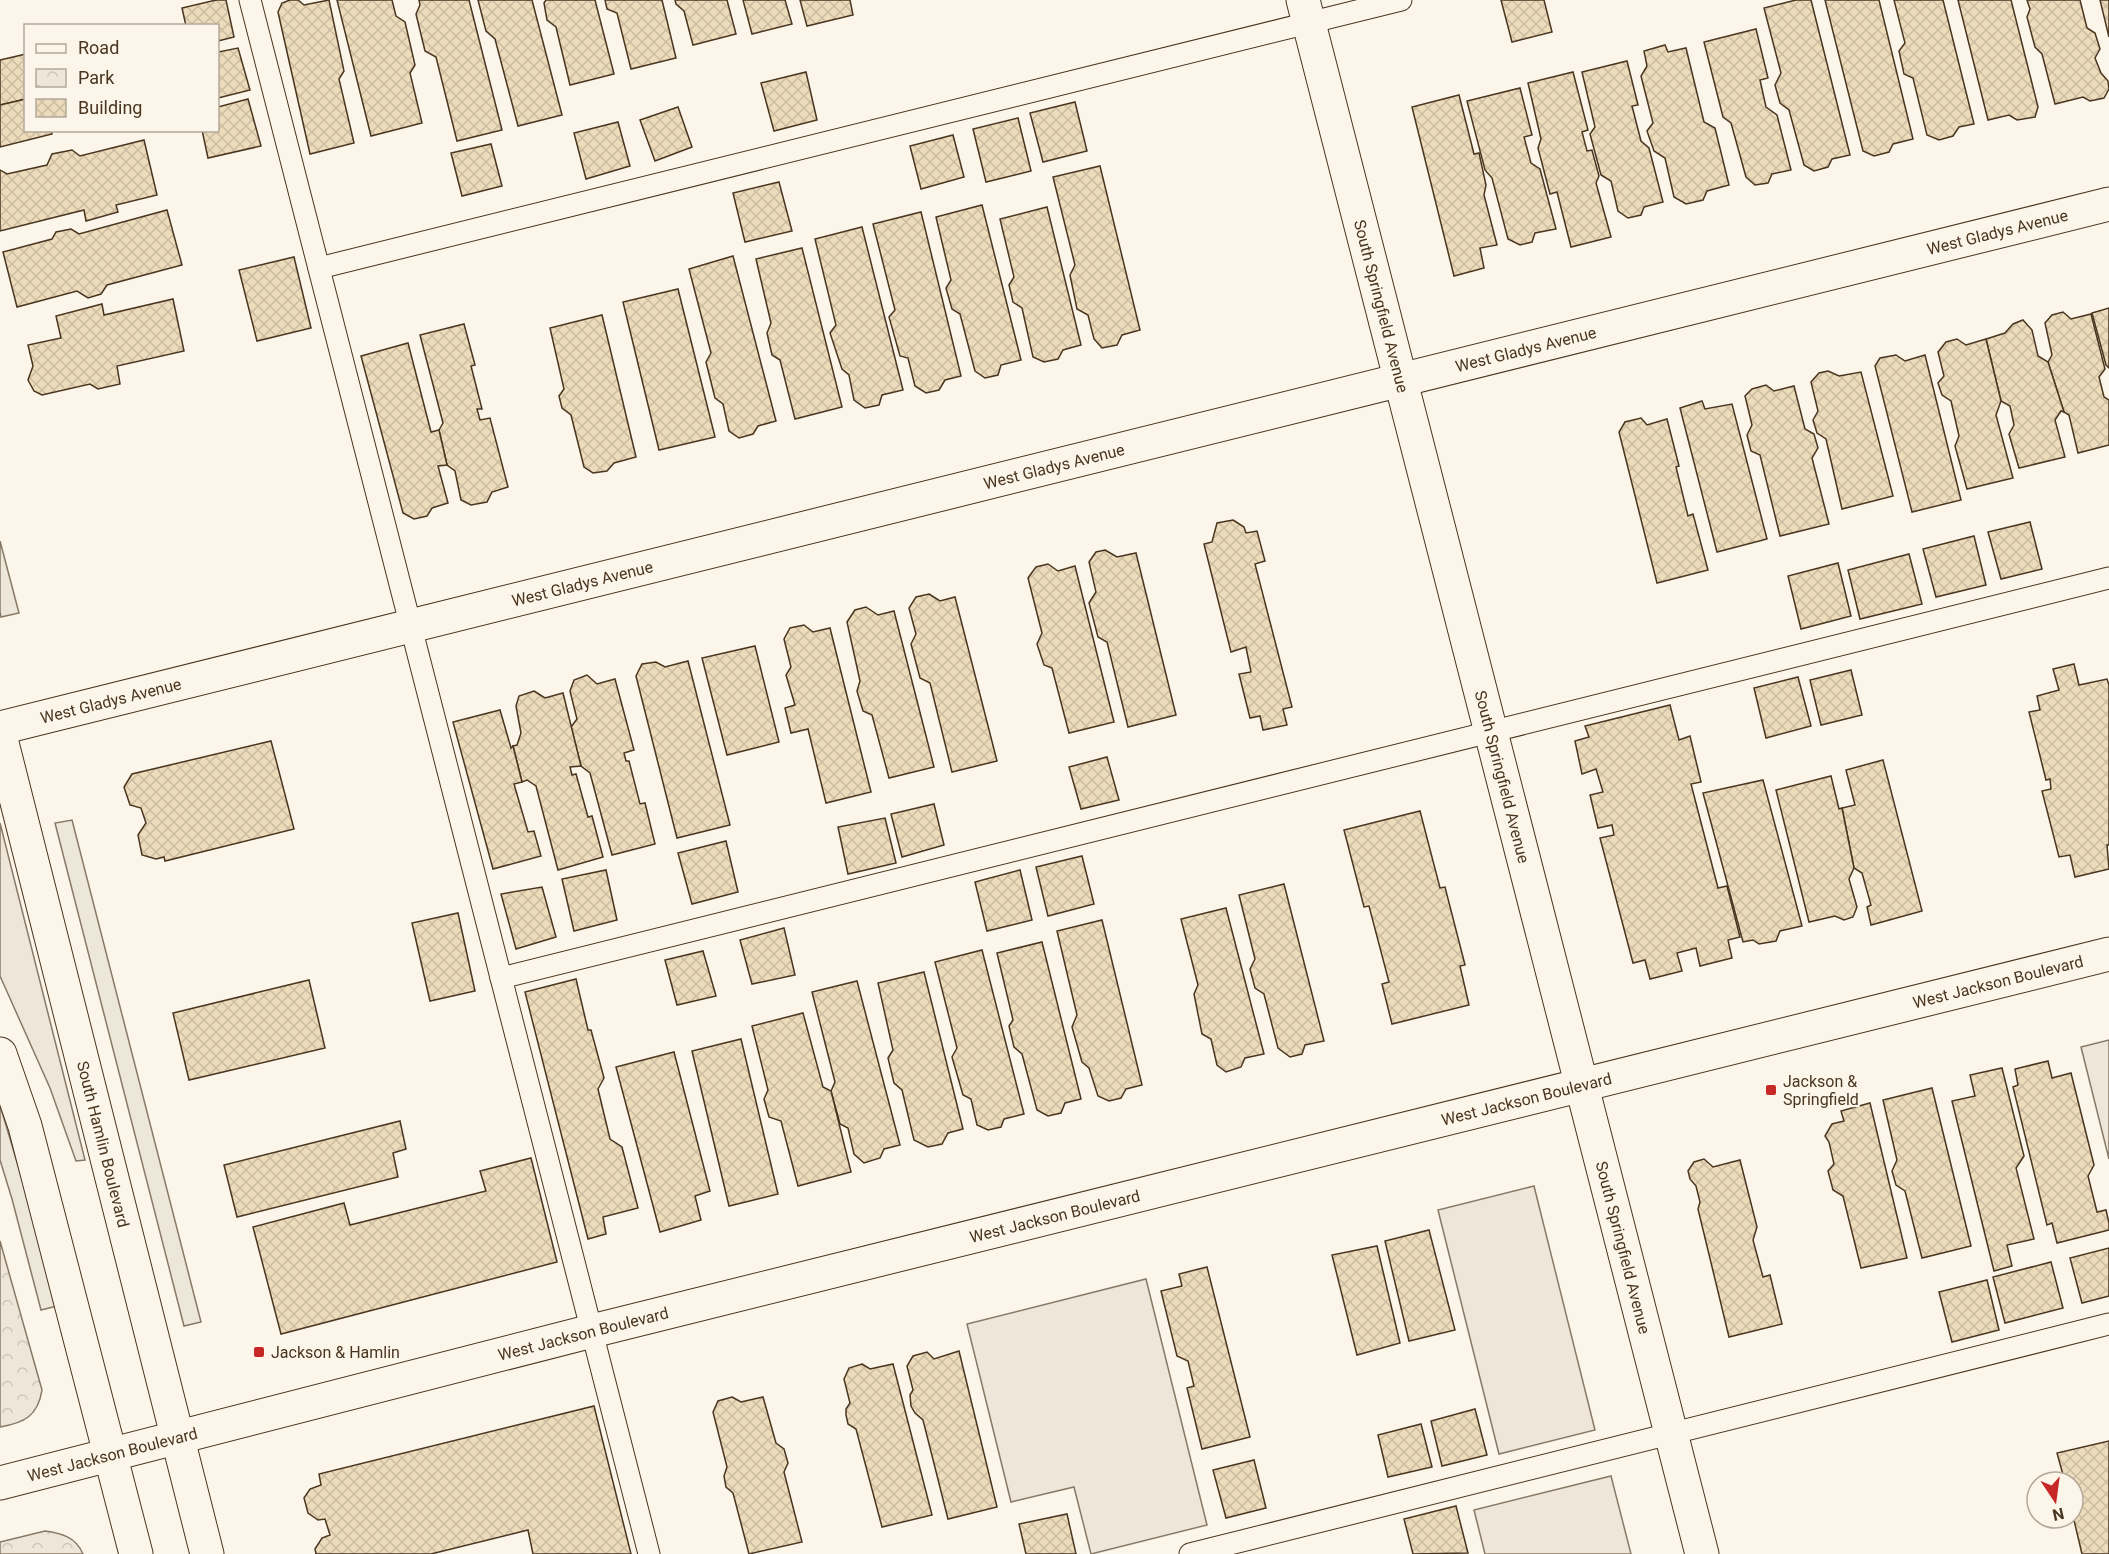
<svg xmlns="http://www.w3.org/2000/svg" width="2109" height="1554" font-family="Roboto,sans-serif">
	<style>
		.green { fill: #ede6d9; stroke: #887966; stroke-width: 1.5 }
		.park { fill: url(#park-crowns); stroke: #887966; stroke-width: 1.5 }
		.parking { fill: #ede7d9; stroke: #887966; stroke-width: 1.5 }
		.building { fill: url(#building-cross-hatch); stroke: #4a3520; stroke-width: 1.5 }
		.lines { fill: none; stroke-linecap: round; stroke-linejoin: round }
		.lane-casing { stroke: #4a3520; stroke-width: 23 }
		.street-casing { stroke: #4a3520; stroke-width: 35 }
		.secondary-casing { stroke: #4a3520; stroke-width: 35 }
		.lane { stroke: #fbf6e9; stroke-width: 21 }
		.street { stroke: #fbf6e9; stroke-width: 33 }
		.secondary { stroke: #fbf6e9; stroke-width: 33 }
		.poi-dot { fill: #c62828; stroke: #fbf6e9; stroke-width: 2 }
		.labels { text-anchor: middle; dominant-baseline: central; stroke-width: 4.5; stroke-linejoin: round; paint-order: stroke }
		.street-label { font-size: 16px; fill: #4a3520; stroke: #fbf6e9 }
		.poi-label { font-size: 16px; fill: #4a3520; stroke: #fbf6e9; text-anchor: start }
	</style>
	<defs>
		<pattern id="park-crowns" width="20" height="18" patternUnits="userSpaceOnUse" patternTransform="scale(1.5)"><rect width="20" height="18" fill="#ede6d9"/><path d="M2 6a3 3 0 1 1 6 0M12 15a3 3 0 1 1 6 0" fill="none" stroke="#cdc6ba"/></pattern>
		<pattern id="building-cross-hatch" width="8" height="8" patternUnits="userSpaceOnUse" patternTransform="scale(1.5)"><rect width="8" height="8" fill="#ecdcbc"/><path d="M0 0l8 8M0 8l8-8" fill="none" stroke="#ccbda1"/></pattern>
	</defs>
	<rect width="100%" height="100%" fill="#fbf6e9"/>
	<g class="green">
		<path d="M0,823L85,1160L76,1161L50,1088L0,976Z"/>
		<path d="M2109,1040V1159L2081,1047Z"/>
		<path d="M1534,1186L1595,1430L1499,1454L1438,1210Z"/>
		<path d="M1146,1279L1207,1525L1091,1554L1074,1487L1011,1502L967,1324Z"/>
		<path d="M1611,1476L1631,1554H1485L1474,1510Z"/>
	</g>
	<g class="park">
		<path d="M0,1241L42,1390C38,1416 24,1423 0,1427Z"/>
		<path d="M45,1531C61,1533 76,1537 83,1554H0V1542Z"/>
	</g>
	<g class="parking">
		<path d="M0,541L19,613L1,617L0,612Z"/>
		<path d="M72,820L201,1322L184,1326L55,823Z"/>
		<path d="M0,1105L30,1206L57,1306L41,1310L12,1199L0,1160Z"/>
	</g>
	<g class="building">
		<path d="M216,0H226L234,37L218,41V26H186L182,8Z"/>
		<path d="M290,0H298L304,5L329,0L344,71L339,79L354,143L310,154L278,12L282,3Z"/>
		<path d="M337,0H392L396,16L405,22L415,65L410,73L422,123L371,136Z"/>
		<path d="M419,0H469L502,130L457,141L436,57L425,51L416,14L420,5Z"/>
		<path d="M478,0H532L562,115L518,126L495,39L486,31Z"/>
		<path d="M546,0H595L614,74L570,85L556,27L547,20L544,3Z"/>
		<path d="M605,0H662L676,58L631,69L617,13L607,9Z"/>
		<path d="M675,0H727L736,34L693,45L684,11L676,4Z"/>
		<path d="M743,0H785L792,24L752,34Z"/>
		<path d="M800,0H850L853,15L807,26Z"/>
		<path d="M1501,0H1544L1552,32L1512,42Z"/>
		<path d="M1796,0H1811L1850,155L1832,159L1828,167L1814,171L1804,165L1789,110L1780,103L1775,85L1781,73L1764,8Z"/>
		<path d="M1825,0H1879L1913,139L1893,144L1889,152L1874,156L1863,151Z"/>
		<path d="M1894,0H1943L1974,124L1959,127L1953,136L1939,140L1927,135L1913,78L1904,74L1899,51L1905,43Z"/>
		<path d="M1958,0H2011L2038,107L2035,117L2017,120L2009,115L1988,120Z"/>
		<path d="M2027,0H2080L2087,28L2095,33L2100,49L2095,58L2101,73L2108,81L2109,89L2104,98L2090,101L2083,97L2055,104L2042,54L2035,47L2027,17L2030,9Z"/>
		<path d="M2100,0H2109V37Z"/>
		<path d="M1756,29L1768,78L1760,80L1766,107L1777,115L1791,170L1772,174L1768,183L1755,185L1746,177L1731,123L1723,117L1704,42Z"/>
		<path d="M1665,45L1668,52L1686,48L1704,122L1715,128L1729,185L1707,191L1703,200L1686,204L1674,197L1665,158L1654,151L1647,131L1653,123L1641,76L1647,66L1644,51Z"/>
		<path d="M238,48L250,90L218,98V52Z"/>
		<path d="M26,54V99L0,105V60Z"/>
		<path d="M1627,61L1638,105L1632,106L1641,141L1649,148L1663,202L1644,207L1641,215L1628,218L1618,211L1611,181L1601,175L1590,134L1595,127L1582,72Z"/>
		<path d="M806,72L817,120L774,131L761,83Z"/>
		<path d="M1573,72L1588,130L1582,132L1587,151L1592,150L1599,176L1596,183L1611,237L1571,247L1557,192L1550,194L1538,148L1541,139L1528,83Z"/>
		<path d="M1520,88L1532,135L1524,137L1531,163L1540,169L1556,229L1535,233L1532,242L1520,245L1508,239L1492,178L1485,170L1467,101Z"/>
		<path d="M1459,95L1474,154L1479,153L1486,185L1484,195L1497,245L1480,248L1484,268L1454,276L1412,107Z"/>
		<path d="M26,99V130H51L52,134L0,147V105Z"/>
		<path d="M248,99L261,146L208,158L202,130H218V107Z"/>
		<path d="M1075,102L1087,151L1043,162L1030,113Z"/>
		<path d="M678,107L692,147L655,161L640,120Z"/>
		<path d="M1018,118L1031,171L986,182L973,129Z"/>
		<path d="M618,122L630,166L586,179L574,133Z"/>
		<path d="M953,135L964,177L921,189L910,146Z"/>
		<path d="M144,140L157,195L116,205L118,212L86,221L84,210L0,231V170L7,174L47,165L52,154L72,150L80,156Z"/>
		<path d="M491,144L502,186L462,196L451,153Z"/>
		<path d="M1100,166L1140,330L1122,335L1117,345L1102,348L1094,339L1088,315L1077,309L1070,275L1075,265L1053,177Z"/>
		<path d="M779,182L792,231L745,242L733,193Z"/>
		<path d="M982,205L1021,360L1001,365L998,375L985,378L975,371L960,314L952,309L946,288L951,280L936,217Z"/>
		<path d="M1047,207L1081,345L1063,350L1058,359L1044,362L1033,357L1022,308L1013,302L1009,285L1014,277L1000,219Z"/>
		<path d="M167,210L182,265L107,285L101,294L88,298L77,291L17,307L3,252L52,239L56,232L71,229L79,234Z"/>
		<path d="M921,212L961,376L945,380L939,390L926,393L915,386L908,358L900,356L889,317L895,310L873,224Z"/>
		<path d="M862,227L903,390L882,395L879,405L865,408L854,400L849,375L842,369L830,333L836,325L815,239Z"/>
		<path d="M802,248L842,407L795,419L780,360L772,355L767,333L771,323L756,259Z"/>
		<path d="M733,256L776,421L758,426L753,434L739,438L729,431L723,404L715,398L706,362L711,353L689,269Z"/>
		<path d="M294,257L311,328L257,341L239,270Z"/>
		<path d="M678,289L715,437L659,450L623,302Z"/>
		<path d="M173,299L184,351L117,366L120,384L98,389L90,384L42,395L34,391L28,380L33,366L28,345L61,338L56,316L102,304L104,315Z"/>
		<path d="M2109,308V368L2106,365L2092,313Z"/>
		<path d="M2063,312L2071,319L2091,314L2105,369L2099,377L2104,397L2109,400V445L2078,453L2069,415L2064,412L2048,362L2052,355L2045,323L2052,315Z"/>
		<path d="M602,315L636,457L614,463L607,471L593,473L584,467L571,415L562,408L559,396L564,389L550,328Z"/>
		<path d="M2023,320L2032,330L2038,356L2048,362L2064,412L2061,411L2055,420L2065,457L2019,468L2009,434L2014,425L2010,406L2001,401L1986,339L2005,333L2013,324Z"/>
		<path d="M464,324L475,365L471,366L482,409H477L480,420L490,418L508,487L492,492L487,502L471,505L461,500L455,471L447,465L439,430L443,423L420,335Z"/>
		<path d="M1957,339L1966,345L1986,339L2001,401L1996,415L2013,478L1967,489L1955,446L1959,436L1951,401L1942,395L1938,383L1944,376L1938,352L1946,342Z"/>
		<path d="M408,343L431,432L439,430L447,465L438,466L448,503L432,508L427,516L414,519L403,513L361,356Z"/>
		<path d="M1896,355L1905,361L1925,355L1961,500L1912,512L1875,366L1880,358Z"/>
		<path d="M1828,371L1839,376L1861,372L1893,496L1842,509L1826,439L1817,433L1813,420L1818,411L1811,382L1819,373Z"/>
		<path d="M1766,385L1774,391L1794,386L1805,429L1814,434L1818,448L1812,458L1829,524L1780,536L1760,455L1751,451L1747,435L1752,425L1745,396L1752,389Z"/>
		<path d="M1702,401L1705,409L1732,404L1767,539L1717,552L1680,408Z"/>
		<path d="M1641,418L1647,425L1667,419L1679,466L1676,467L1688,516L1693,514L1708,570L1657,583L1619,432L1625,422Z"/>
		<path d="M1233,520L1244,527L1246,533L1257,531L1265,561L1255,564L1292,707L1283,709L1287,725L1263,730L1260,716L1250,718L1239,674L1251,672L1246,647L1231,652L1204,544L1212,542L1217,523Z"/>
		<path d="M2030,522L2042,569L2001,579L1988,532Z"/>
		<path d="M1974,536L1986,585L1936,597L1923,549Z"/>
		<path d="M1105,550L1117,557L1136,553L1176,715L1128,727L1107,642L1098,637L1089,603L1096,592L1089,562L1096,552Z"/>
		<path d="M1909,554L1922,604L1860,619L1848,570Z"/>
		<path d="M1838,563L1851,616L1801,629L1788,576Z"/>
		<path d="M1048,564L1058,571L1075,566L1114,722L1069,733L1052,668L1044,665L1037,644L1042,633L1028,578L1036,567Z"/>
		<path d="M929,594L940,601L955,597L997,761L952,772L930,683L920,678L911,644L916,634L909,608L916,597Z"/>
		<path d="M866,607L878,615L894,611L934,767L889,778L872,715L863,711L857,691L860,681L847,622L855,610Z"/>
		<path d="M804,625L813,632L830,628L871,792L826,803L808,729L791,733L785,708L795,705L786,675L791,667L784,639L790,628Z"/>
		<path d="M755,646L779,742L727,755L702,658Z"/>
		<path d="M688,661L730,825L677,838L636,676L642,664L656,662L665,667Z"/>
		<path d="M2074,664L2079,685L2107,679L2109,685V845H2107L2109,869L2075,877L2070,855L2059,857L2042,791L2051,789L2050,779L2046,780L2029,712L2040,710L2037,696L2059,690L2053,669Z"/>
		<path d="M1851,670L1862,715L1821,725L1810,680Z"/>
		<path d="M587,675L597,684L615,679L634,750L624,753L626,761H629L640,804L645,803L655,844L612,855L590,773L581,766L571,727L577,719L570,691L574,680Z"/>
		<path d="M1798,677L1811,726L1766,738L1754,688Z"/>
		<path d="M534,691L545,698L563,693L581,766L570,767L572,775L576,774L588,817L592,816L603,857L558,870L536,786L527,780L522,782L513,746L517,745L521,733L516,706L519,696Z"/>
		<path d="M1670,705L1679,740L1690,736L1701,782L1691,784L1718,888L1727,886L1740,937L1728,940L1732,958L1700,966L1696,948L1677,953L1682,971L1650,979L1645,960L1633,963L1600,838L1614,835L1612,825L1598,828L1590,795L1603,792L1596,769L1582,774L1575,741L1589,737L1585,726Z"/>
		<path d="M500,710L511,748L513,746L522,782L514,784L528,832L534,831L541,856L493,869L453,722Z"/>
		<path d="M271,741L294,829L165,861L164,857L156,859L142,855L138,835L146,823L141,808L130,805L124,787L132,774Z"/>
		<path d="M1107,757L1119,800L1081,809L1069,767Z"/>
		<path d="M1883,760L1922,911L1871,925L1867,907L1871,905L1862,873L1854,868L1842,808L1855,805L1846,770Z"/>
		<path d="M1831,776L1839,809L1842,808L1854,868L1849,879L1857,907L1853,917L1844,920L1835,916L1809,922L1776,790Z"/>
		<path d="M1763,780L1802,926L1780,931L1776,941L1759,944L1753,940L1743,942L1703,793Z"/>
		<path d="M934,804L944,845L902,857L891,814Z"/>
		<path d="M1420,811L1440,888L1445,887L1465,965L1460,966L1469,1005L1392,1024L1382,984L1389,982L1369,906L1364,907L1344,830Z"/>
		<path d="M885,818L896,863L848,874L838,827Z"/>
		<path d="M726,841L738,892L692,904L678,853Z"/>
		<path d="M1082,856L1094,904L1048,916L1036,867Z"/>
		<path d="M606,870L617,920L574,931L562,879Z"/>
		<path d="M1020,870L1032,920L987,931L975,882Z"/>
		<path d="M1284,884L1324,1041L1305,1045L1302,1054L1290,1057L1278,1048L1264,994L1255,988L1250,969L1255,959L1239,895Z"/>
		<path d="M542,887L556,937L516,949L501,894Z"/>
		<path d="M1226,908L1264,1054L1245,1058L1241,1067L1226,1072L1217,1065L1211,1039L1202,1034L1194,994L1198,985L1181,919Z"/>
		<path d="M458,913L475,991L430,1001L412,923Z"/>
		<path d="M1102,920L1142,1085L1126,1089L1121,1098L1109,1101L1098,1096L1089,1068L1082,1062L1072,1027L1077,1015L1057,931Z"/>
		<path d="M784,928L795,975L752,984L740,940Z"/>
		<path d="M1042,942L1081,1099L1065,1103L1061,1113L1048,1116L1037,1110L1022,1054L1014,1047L1009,1026L1013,1020L997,953Z"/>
		<path d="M982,950L1024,1114L1004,1119L1001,1127L988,1130L977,1125L971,1099L963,1095L952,1057L957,1048L935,962Z"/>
		<path d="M703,951L716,996L677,1005L665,960Z"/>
		<path d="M924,972L963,1129L948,1133L942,1144L928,1147L914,1140L902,1090L894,1083L888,1058L893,1050L878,983Z"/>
		<path d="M576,979L588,1030H591L604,1078L598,1089L610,1139L622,1147L638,1208L603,1217L606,1234L588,1239L525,992Z"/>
		<path d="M309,980L325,1048L189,1080L173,1013Z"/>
		<path d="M857,981L900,1145L884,1149L880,1158L864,1163L854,1154L848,1128L840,1124L831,1091L835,1082L812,992Z"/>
		<path d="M803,1013L823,1087L831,1091L851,1172L798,1186L781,1121L769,1117L764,1099L768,1090L752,1026Z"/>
		<path d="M741,1039L778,1194L729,1206L692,1051Z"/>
		<path d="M674,1052L710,1191L695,1196L701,1220L660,1232L616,1067Z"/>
		<path d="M2048,1061L2052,1078L2071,1073L2094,1165L2088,1176L2097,1212L2106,1210L2109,1223V1230L2057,1243L2052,1223L2047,1225L2013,1087L2018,1085L2015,1069Z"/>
		<path d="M2002,1068L2024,1156L2016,1168L2034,1239L2007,1245L2012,1266L1994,1271L1952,1101L1975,1096L1970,1075Z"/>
		<path d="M1932,1088L1971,1246L1922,1258L1905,1191L1896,1185L1892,1171L1897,1160L1883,1100Z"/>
		<path d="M1870,1103L1907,1258L1861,1268L1843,1196L1833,1190L1828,1171L1834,1164L1829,1142L1825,1136L1832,1124L1844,1121L1841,1111Z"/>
		<path d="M400,1121L406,1149L393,1153L398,1177L237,1217L224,1165Z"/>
		<path d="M531,1158L557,1262L281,1334L253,1227L344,1203L350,1225L486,1191L480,1171Z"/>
		<path d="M1704,1159L1713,1167L1740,1160L1757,1227L1753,1240L1763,1277L1770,1275L1782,1324L1729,1337L1698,1209L1700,1202L1696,1186L1690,1179L1688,1171L1694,1162Z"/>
		<path d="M1429,1230L1455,1330L1409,1341L1385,1241Z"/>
		<path d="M1377,1246L1400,1343L1357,1355L1332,1255Z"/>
		<path d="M2109,1248V1296L2082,1303L2070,1258Z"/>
		<path d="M2051,1262L2063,1308L2005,1323L1993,1277Z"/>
		<path d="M1207,1267L1250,1437L1202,1449L1187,1388L1194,1386L1188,1361L1177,1356L1161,1291L1182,1286L1179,1274Z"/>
		<path d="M1987,1280L1999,1330L1952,1342L1939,1292Z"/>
		<path d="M959,1351L997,1507L948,1519L923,1420L915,1413L911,1406L910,1395L913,1390L907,1366L913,1356L927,1352L934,1359Z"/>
		<path d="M862,1364L870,1369L893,1364L932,1515L882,1527L856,1429L848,1424L846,1415V1409L850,1403L844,1379L849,1368Z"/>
		<path d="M732,1397L741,1402L763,1397L776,1443L784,1449L788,1463L784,1472L802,1542L749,1554L733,1493L726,1487L724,1476L727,1467L713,1412L718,1401Z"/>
		<path d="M594,1406L631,1554H533L528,1530L431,1554H316L315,1549L322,1538L330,1535L325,1519L318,1520L308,1513L304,1498L310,1489L321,1485L319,1474Z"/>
		<path d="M1475,1409L1487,1455L1442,1466L1431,1421Z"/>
		<path d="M1421,1424L1432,1467L1388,1477L1378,1435Z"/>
		<path d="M2109,1441V1554H2082L2073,1516V1482H2065L2057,1453Z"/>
		<path d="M1254,1460L1266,1508L1226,1518L1213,1470Z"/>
		<path d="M1456,1506L1468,1553L1413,1554L1404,1519Z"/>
		<path d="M1067,1514L1076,1554H1026L1019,1524Z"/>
	</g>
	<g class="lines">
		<defs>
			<g id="lane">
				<path d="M250,0L649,1554"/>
				<path d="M319,268L1401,0"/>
				<path d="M501,978L2109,578"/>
				<path d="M1190,1554L2109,1324"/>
			</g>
			<g id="street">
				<path id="s1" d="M1303,0L1702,1554"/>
				<path id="s2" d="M0,728L2109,204"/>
			</g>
			<g id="secondary">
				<path id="s3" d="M0,735L207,1554"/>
				<path d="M0,1054L25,1126L136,1554"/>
				<path id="s4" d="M0,1483L592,1331L2109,954"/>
			</g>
		</defs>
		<use href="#lane" class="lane-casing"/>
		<use href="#street" class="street-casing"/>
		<use href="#secondary" class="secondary-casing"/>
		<use href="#lane" class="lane"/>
		<use href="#street" class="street"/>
		<use href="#secondary" class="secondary"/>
	</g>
	<g class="poi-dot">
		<rect x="1765" y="1084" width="12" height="12" rx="3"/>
		<rect x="253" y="1346" width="12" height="12" rx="3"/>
	</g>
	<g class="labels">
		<g class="street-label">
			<text stroke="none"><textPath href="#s2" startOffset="2058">West Gladys Avenue</textPath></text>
			<text stroke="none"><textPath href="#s1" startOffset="316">South Springfield Avenue</textPath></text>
			<text stroke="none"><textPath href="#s2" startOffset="1572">West Gladys Avenue</textPath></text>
			<text stroke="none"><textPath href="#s2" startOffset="1086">West Gladys Avenue</textPath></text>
			<text stroke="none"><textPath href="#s2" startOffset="600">West Gladys Avenue</textPath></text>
			<text stroke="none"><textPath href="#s2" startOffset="114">West Gladys Avenue</textPath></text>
			<text stroke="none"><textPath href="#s1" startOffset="802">South Springfield Avenue</textPath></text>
			<text stroke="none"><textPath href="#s4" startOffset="2060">West Jackson Boulevard</textPath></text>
			<text stroke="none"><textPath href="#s4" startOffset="1574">West Jackson Boulevard</textPath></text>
			<text stroke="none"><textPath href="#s3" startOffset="422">South Hamlin Boulevard</textPath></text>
			<text stroke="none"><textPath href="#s4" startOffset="1088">West Jackson Boulevard</textPath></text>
			<text stroke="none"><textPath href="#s1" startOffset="1288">South Springfield Avenue</textPath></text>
			<text stroke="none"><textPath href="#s4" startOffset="602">West Jackson Boulevard</textPath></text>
			<text stroke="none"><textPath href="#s4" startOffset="116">West Jackson Boulevard</textPath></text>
		</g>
		<g class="poi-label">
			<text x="1783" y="1081">Jackson &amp;<tspan x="1783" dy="18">Springfield</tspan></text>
			<text x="271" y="1352">Jackson &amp; Hamlin</text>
		</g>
	</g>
	<rect x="24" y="24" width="195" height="108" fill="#fbf6e9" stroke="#b4a999" stroke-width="1.5"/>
	<rect x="36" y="44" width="30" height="9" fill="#fbf6e9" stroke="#b4a999" stroke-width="1.5"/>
	<text x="78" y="54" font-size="18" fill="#4a3520">Road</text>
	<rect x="36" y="69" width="30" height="18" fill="url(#park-crowns)" stroke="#b4a999" stroke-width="1.5"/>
	<text x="78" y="84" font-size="18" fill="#4a3520">Park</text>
	<rect x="36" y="99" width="30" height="18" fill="url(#building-cross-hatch)" stroke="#b4a999" stroke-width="1.5"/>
	<text x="78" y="114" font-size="18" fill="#4a3520">Building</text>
	<g transform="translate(2055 1500) rotate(167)"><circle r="28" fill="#fbf6e9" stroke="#b4a999" stroke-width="1.5"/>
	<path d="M0-4.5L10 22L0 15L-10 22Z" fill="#c62828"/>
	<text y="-9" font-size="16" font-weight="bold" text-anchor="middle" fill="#4a3520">N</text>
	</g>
</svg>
